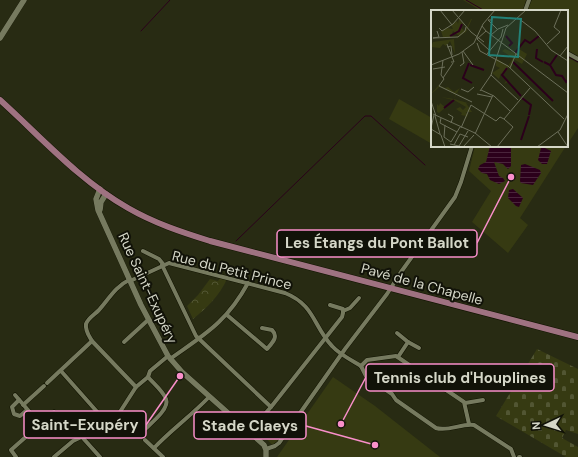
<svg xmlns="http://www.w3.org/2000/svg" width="578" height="457" font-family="'DM Sans',sans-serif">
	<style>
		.green { fill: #363a12 }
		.cemetery { fill: url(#cemetery-stones) }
		.park { fill: url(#park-crowns) }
		.water { fill: url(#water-rules) }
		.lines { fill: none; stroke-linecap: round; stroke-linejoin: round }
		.stream { stroke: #2b001b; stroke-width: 1 }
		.street-casing { stroke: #111300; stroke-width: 5 }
		.secondary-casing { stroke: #111300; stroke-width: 6 }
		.primary-casing { stroke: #111300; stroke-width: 7 }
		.street { stroke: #767a5f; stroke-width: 4 }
		.secondary { stroke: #767a5f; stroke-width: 5.5 }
		.primary { stroke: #9f7281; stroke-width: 6 }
		.labels { text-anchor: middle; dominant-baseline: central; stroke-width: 4; stroke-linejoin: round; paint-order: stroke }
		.street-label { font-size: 14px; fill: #d5d7c8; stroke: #111208 }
		.inset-river { fill: none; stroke: #2b001b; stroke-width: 2 }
		.inset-road { fill: none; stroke: #6d705b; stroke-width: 1 }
		.view { fill: #238077; fill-opacity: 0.15; stroke: #238077; stroke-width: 2 }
		.inset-edge { fill: none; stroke: #d5d7c8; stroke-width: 2 }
		.leader { fill: none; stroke: #f98fca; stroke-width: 1.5 }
		.callout-dot { fill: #f98fca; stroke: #111208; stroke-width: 1.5 }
		.callout { fill: #111208; stroke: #f98fca; stroke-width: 1.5 }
		.callout-label { font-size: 15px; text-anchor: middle; font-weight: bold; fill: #d5d7c8 }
	</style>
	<defs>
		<pattern id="cemetery-stones" width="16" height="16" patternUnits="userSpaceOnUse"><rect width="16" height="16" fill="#363a12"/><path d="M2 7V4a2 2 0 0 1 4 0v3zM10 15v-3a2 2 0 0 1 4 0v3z" fill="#525633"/></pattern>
		<pattern id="park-crowns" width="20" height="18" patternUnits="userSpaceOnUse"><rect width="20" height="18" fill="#363a12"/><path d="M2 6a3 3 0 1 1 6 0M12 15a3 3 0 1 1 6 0" fill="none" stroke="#525633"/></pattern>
		<pattern id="water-rules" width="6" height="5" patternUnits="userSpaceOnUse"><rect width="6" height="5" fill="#2b001b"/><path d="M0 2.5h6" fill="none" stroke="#49243b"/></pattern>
	</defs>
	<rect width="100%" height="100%" fill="#282b13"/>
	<g class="green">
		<path d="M463,0H526L523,11H481Z"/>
		<path d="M532,0H578V56L567,50V11H529L528,7Z"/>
		<path d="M567,57L578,63V128L567,145Z"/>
		<path d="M399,99L432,118V144L389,119Z"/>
		<path d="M475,146H566L520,218L528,225L508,253L472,222L491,191L469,171Z"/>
		<path d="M333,377L375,406L440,457H277Z"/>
		<path d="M285,415L292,421L278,442L272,445L266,438Z"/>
	</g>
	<path class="cemetery" d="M537,349L578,369V434L566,430L562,438L578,447V457H566L496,416Z"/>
	<path class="park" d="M220,278L227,279C219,296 207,308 193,319L187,306L198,295L210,279L218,281Z"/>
	<g class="water">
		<path d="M490,146H511V166L508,169L503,164L494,162L499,176L503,178L505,181L499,184L490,180L487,174L482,173L478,169L480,165L486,162Z"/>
		<path d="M543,147L551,151L547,164H542L538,160L541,148Z"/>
		<path d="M525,164L540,170L541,173L533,185L521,183L520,181L521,165Z"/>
		<path d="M513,189L523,198L519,207L516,206L508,198L509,190Z"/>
	</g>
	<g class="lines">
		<g class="stream">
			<path d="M466,0L485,11"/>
			<path d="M141,31L170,0"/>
			<path d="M567,56L578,62"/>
			<path d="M236,241L365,116H371L425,165"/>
		</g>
		<defs>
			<g id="street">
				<path d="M525,11L529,0"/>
				<path d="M567,53L578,59"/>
				<path d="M143,251L159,259L163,264"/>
				<path d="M162,265L196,336L271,407"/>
				<path d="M129,280C116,286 108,300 99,310C94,315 88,318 86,324C85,331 89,336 92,341L136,387"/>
				<path d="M130,281L169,263L285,293C315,305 313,326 332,346C339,354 351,360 361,366"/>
				<path d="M343,311L350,308L359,298"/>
				<path d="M227,315L267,349C272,343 279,337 272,330L262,328"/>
				<path d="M397,333L408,342L419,348"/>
				<path d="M124,342L148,320"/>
				<path d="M398,357L408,342"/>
				<path d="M170,359C205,334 226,323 248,283"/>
				<path d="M361,366L366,376L392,394L396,400L436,428C448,432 462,423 474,425L511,449L514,457"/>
				<path d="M361,366L367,360L396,356L464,402L469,424"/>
				<path d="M61,371L107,423"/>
				<path d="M47,383L92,341"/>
				<path d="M446,390L457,372"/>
				<path d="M15,395L40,424"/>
				<path d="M19,400L12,407L14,414L20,416L27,410"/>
				<path d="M465,403L483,400"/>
				<path d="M23,405L44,386"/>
				<path d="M119,414L140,433L143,431C150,424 170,409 166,399C163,391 153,383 148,377"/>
				<path d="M249,432L271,407L342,317L343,313V309L330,305"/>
				<path d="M82,437L100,457"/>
				<path d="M145,440L163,457"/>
				<path d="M154,448C171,430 192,415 209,397"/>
				<path d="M266,449L275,446L279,443L345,349L387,294L401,272L455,197L461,182L472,146"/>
				<path d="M16,457L11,450L54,412"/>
				<path d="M54,457L73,441L102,427L118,415L136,387L148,377L150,371L168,356"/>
				<path d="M519,457H520"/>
			</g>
			<g id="secondary">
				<path d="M0,38L24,0"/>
				<path d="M100,189L96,199L98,210L141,305L168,356L182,372L264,445L266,450V457"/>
				<path d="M100,210L101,202L106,194"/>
			</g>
			<path id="primary" d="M0,100C41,137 79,180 128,208C154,223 181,232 210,241L578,337"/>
		</defs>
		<use href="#street" class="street-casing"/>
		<use href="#secondary" class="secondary-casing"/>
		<use href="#primary" class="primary-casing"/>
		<use href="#street" class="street"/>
		<use href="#secondary" class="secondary"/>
		<use href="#primary" class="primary"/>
	</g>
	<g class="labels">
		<g class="street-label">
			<text transform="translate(232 270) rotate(14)">Rue du Petit Prince</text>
			<text transform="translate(422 284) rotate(15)">Pavé de la Chapelle</text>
			<text transform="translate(148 288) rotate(65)">Rue Saint-Exupéry</text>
		</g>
	</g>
	<g transform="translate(431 10)">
		<rect width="137" height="137" fill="#282b13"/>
		<path d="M28,9L32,13L30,18L34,21L40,9H41L35,22L27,27L24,26H28L22,21L20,27H12L10,21L16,18L22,19L20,15L26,11L27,14ZM74,39L86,44L88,39L96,44L91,54L84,50V47L80,58L78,56L72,65L86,82L77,72L73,74L75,71L70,63L68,69L61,63L69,58L65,56V48L77,56L82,48L71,41ZM8,75L14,78L17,77L23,82L29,78L26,83L35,89L25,83L23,89L40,94L35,93L41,102H35L37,105L34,110L35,106L30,105L31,103L25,99L29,97L32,100L35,97L23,90L8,103L6,102V94L8,96L9,93L14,97L22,90L10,87L23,89L25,85L9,76L5,80L0,84Z" fill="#363a12"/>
		<path d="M23,29L24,44L19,31L15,36L12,34L9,38L0,37L2,32Z" fill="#363a12"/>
		<path class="inset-river" d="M19,26L28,21L31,14M75,26L81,33L78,36M106,39L105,48L112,52M84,43L94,30L99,33L108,26M82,52L122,91M113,52L119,55L125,65L131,66L135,72L137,70M38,53L32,68L41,73M39,55L53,60M119,55L126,45M76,58L71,65L90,86M91,88L100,95L98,105M13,98L23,90M90,130L98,106"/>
		<path class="inset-road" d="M9,0L21,15M21,0L40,22L53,32M87,8L104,21L120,40L137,51M60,10H57L66,19M8,18L11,21L22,14L34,0M55,21L137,83M60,25L67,19L77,15M2,28L27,27L34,21L35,17M2,28L8,27L6,21M46,29L58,40M46,29L55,21L51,16M46,33L49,41L77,56L133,109M16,34L23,52H20M116,34L129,22L123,17L130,0M16,37L20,36L21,45M32,41L42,55M56,44L70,27L72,19M129,46L137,36M12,50L10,65L13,69L8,76L41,92M0,55L28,44L43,33L52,14L64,0M29,56L33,53L31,42M79,58L85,44M2,59L14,57M60,65L87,90M12,68L22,53M30,79L37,82L43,77M50,80L63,86M49,81L60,65L75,18L95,0M46,84L61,87M63,86L79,101M0,91L5,106M40,95L65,111L69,107L73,109M2,104L44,123L61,137M17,104L22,107L20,113M4,106L9,124M10,108L9,113L26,122M73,109L99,78M14,115L13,127L20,132M0,118L3,105M30,118L40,95M0,119L10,125L14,137M127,122L137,137M44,124L62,85M20,132L29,117M19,134L28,136L37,121M23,135L29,124L37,127M32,137L43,125M66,137L82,117L73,109M106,137L129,120L137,104"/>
		<path class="view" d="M61,7L90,9L87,47L58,45Z"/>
		<rect width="137" height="137" class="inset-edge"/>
	</g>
	<path class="leader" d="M511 177L477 243M341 424L366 377M180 376L146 425M375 445L306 426"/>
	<g class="callout-dot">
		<circle cx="511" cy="177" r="4"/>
		<circle cx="341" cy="424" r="4"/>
		<circle cx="180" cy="376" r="4"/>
		<circle cx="375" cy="445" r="4"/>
	</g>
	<g class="callout">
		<rect x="277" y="230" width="200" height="27" rx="4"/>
		<rect x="366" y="364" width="188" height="27" rx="4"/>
		<rect x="24" y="411" width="122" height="27" rx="4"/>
		<rect x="194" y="412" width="112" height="27" rx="4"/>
	</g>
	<g class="callout-label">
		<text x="377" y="248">Les Étangs du Pont Ballot</text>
		<text x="460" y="383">Tennis club d'Houplines</text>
		<text x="85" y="430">Saint-Exupéry</text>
		<text x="250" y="431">Stade Claeys</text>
	</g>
	<g transform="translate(546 425) rotate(266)" stroke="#111208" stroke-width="3" paint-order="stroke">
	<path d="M0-3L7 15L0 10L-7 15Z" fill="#d5d7c8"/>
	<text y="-6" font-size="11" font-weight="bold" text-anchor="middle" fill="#d5d7c8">N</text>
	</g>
</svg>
